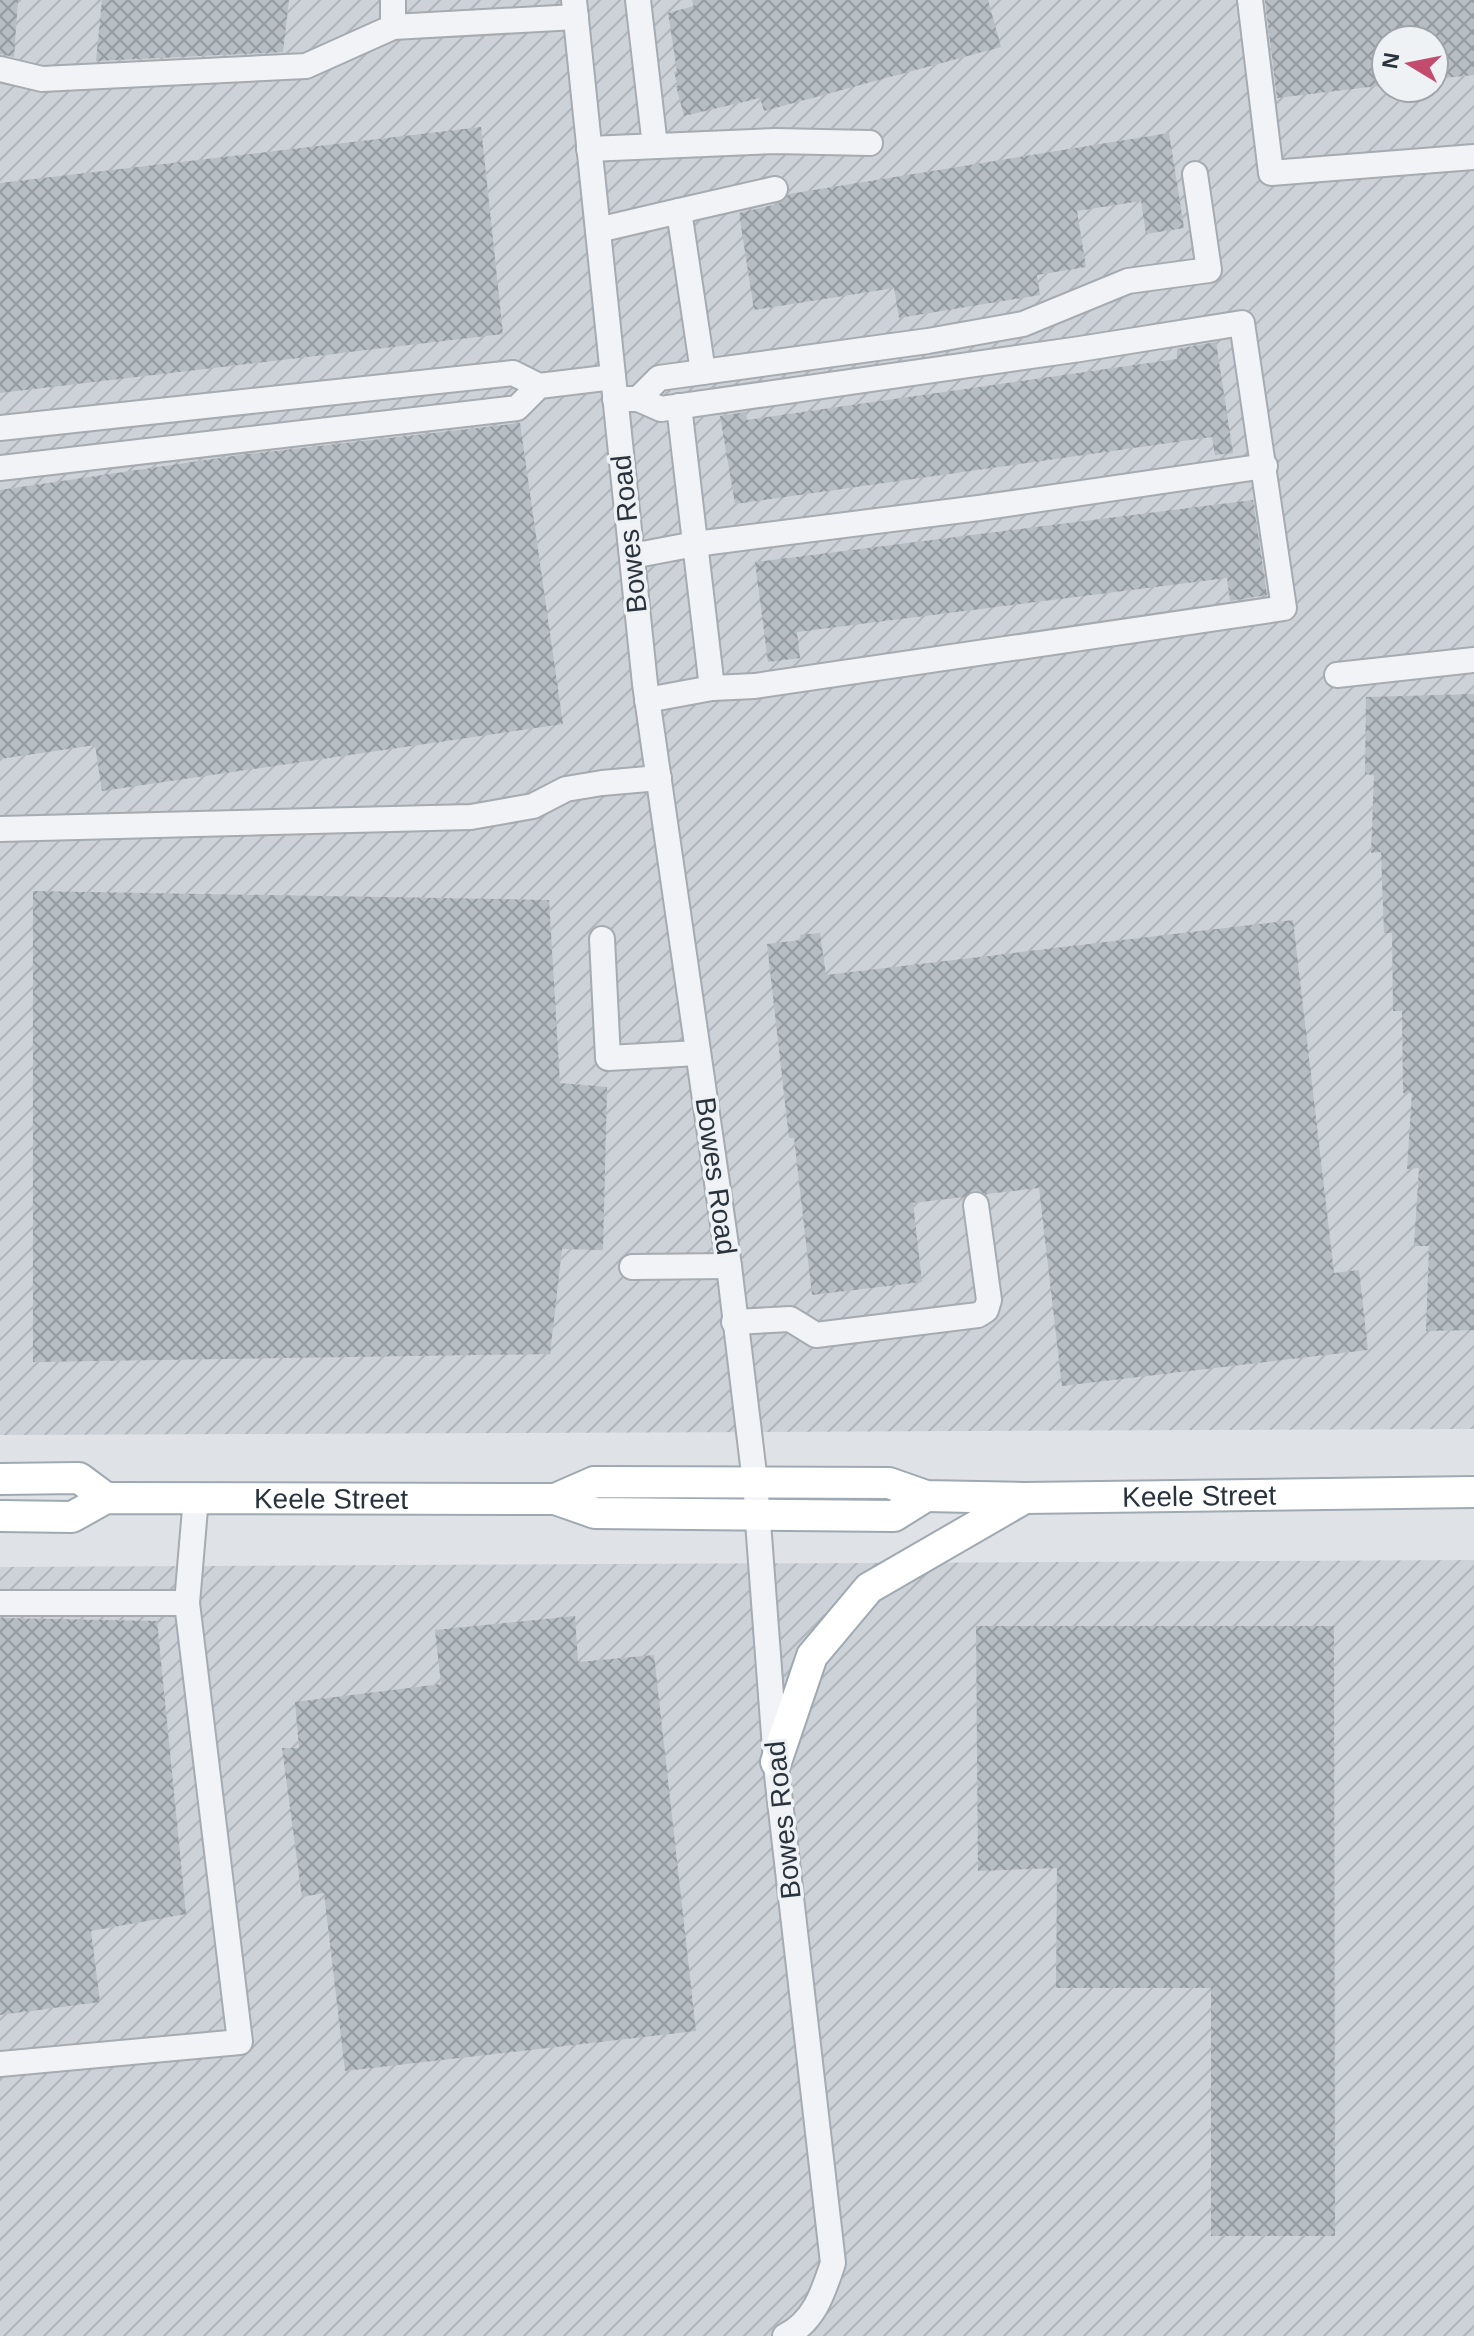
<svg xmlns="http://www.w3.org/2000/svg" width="1474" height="2336" font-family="Helvetica,sans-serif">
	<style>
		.industrial { fill: url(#industrial-furrows); fill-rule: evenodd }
		.building { fill: url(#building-cross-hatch) }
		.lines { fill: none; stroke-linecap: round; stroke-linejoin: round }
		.minor-casing { stroke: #a5abb1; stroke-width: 28 }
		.major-casing { stroke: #9fa9b2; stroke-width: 34 }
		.minor { stroke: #f1f3f6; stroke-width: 24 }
		.major { stroke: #fff; stroke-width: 30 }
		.labels { text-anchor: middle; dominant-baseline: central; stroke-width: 7; stroke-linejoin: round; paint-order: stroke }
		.street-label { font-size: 28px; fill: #29333d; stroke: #eef2f5 }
	</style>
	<defs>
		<pattern id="industrial-furrows" width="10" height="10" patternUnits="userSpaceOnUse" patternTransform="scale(2)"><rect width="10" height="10" fill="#cdd2d9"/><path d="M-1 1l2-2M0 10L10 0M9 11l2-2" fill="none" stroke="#b0b5bb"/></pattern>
		<pattern id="building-cross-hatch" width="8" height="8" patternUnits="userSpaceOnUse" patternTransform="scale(2)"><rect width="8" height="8" fill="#b6bdc3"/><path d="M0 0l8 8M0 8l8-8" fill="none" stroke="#949aa0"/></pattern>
	</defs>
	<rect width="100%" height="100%" fill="#dfe3e7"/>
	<g class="industrial">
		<path d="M0,0H1474V1429L0,1435ZM1386,40H1434V88H1386Z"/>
		<path d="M1474,1560V2336H0V1567Z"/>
	</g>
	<g class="building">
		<path d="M0,0H18L14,57L0,54Z"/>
		<path d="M102,0H289L283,52L96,61Z"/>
		<path d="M692,0H988L1001,47L764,111L760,98L684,116L676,86H678L674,72L677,71L668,13L694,6Z"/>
		<path d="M1265,0H1474V75L1434,79V40H1386V85L1277,98Z"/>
		<path d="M481,127L503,334L0,393V183Z"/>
		<path d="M1169,133L1184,228L1146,234L1141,201L1077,211L1086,267L1037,275L1040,295L899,318L894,288L754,310L739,213L778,204L789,194Z"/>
		<path d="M1216,342L1233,453L1215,455L1212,437L735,504L720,416L746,412L747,420L1177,359V349Z"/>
		<path d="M520,423L563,724L102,791L95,745L0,759V490L240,455Z"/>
		<path d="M1253,500L1267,595L1230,601L1227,578L797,632L800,658L768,662L755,562Z"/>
		<path d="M1474,694V1330L1426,1331L1429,1246H1414L1419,1168L1407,1169L1412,1093H1403L1402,1011H1393L1392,933H1384L1381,852L1371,853L1374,775L1365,774L1366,697Z"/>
		<path d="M33,891L549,900L560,1083L607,1087L603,1250L562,1249L550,1354L33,1362Z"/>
		<path d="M1293,920L1334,1273L1359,1270L1368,1350L1062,1386L1039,1188L986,1194L975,1190L964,1197L913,1203L922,1282L812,1295L794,1138H789L767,944L801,940L800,935L820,933L826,975Z"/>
		<path d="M575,1616L578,1662L654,1655L696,2031L345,2071L324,1893L302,1897L282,1748H299L295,1702L441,1684L435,1630Z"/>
		<path d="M0,1618L157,1621L186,1914L91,1931L100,2002L0,2015Z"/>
		<path d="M976,1626H1334L1335,2236H1211V1988H1056L1057,1868L978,1871Z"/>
	</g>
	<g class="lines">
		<defs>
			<g id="minor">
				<path d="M393,0V27L576,17"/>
				<path d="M574,0L645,684L729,1266L755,1482L777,1775L833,2263C823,2293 814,2322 785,2336"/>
				<path d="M638,0L655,146"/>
				<path d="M1250,0L1271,173L1474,157"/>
				<path d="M0,69L42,79L306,66L393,27"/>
				<path d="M589,149L775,141L870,143"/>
				<path d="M679,211L775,189"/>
				<path d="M598,230L679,211L703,372"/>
				<path d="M615,399H638L661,409L1080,349L1242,323L1284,608L755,686L712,688L647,700"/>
				<path d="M638,399L659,378L928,341L1023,324L1128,281L1209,270L1195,174"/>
				<path d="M679,406L712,688"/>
				<path d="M0,428L513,373L539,386"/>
				<path d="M0,468L517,408L539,386L613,377"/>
				<path d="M632,556L695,544L979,508L1265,466"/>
				<path d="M1337,675L1474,660"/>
				<path d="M0,829L471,817L533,806L566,789L602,783L659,778"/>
				<path d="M602,939L608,1058L698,1053"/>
				<path d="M632,1267L729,1266"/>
				<path d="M734,1322L790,1319L816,1335L978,1315L986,1310L989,1300L976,1205"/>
				<path d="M0,1603H187"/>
				<path d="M0,2064L240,2042L187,1603L196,1497"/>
			</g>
			<g id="major">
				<path d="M0,1479L79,1478L106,1498"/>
				<path id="s1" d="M555,1499L594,1482L889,1483L926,1496L1024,1498L1474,1492"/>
				<path id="s2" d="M0,1516L72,1517L106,1498L555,1499L595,1513L894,1516L926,1496"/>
				<path d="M776,1762L812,1656L869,1588L1023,1499"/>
			</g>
		</defs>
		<use href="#minor" class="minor-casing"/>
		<use href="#major" class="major-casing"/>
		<use href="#minor" class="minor"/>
		<use href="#major" class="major"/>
	</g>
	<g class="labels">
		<g class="street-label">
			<text transform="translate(629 534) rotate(-96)">Bowes Road</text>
			<text transform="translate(716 1176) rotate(82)">Bowes Road</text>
			<text stroke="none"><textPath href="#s1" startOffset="650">Keele Street</textPath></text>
			<text stroke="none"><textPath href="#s2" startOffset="336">Keele Street</textPath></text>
			<text transform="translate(783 1820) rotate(-96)">Bowes Road</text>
		</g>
	</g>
	<g transform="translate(1410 64) rotate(280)"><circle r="38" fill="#eef2f5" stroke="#9fa6ab" stroke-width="2"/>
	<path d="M0-6L14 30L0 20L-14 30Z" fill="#c34c6e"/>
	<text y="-12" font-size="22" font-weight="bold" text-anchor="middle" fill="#29333d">N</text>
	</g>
</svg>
